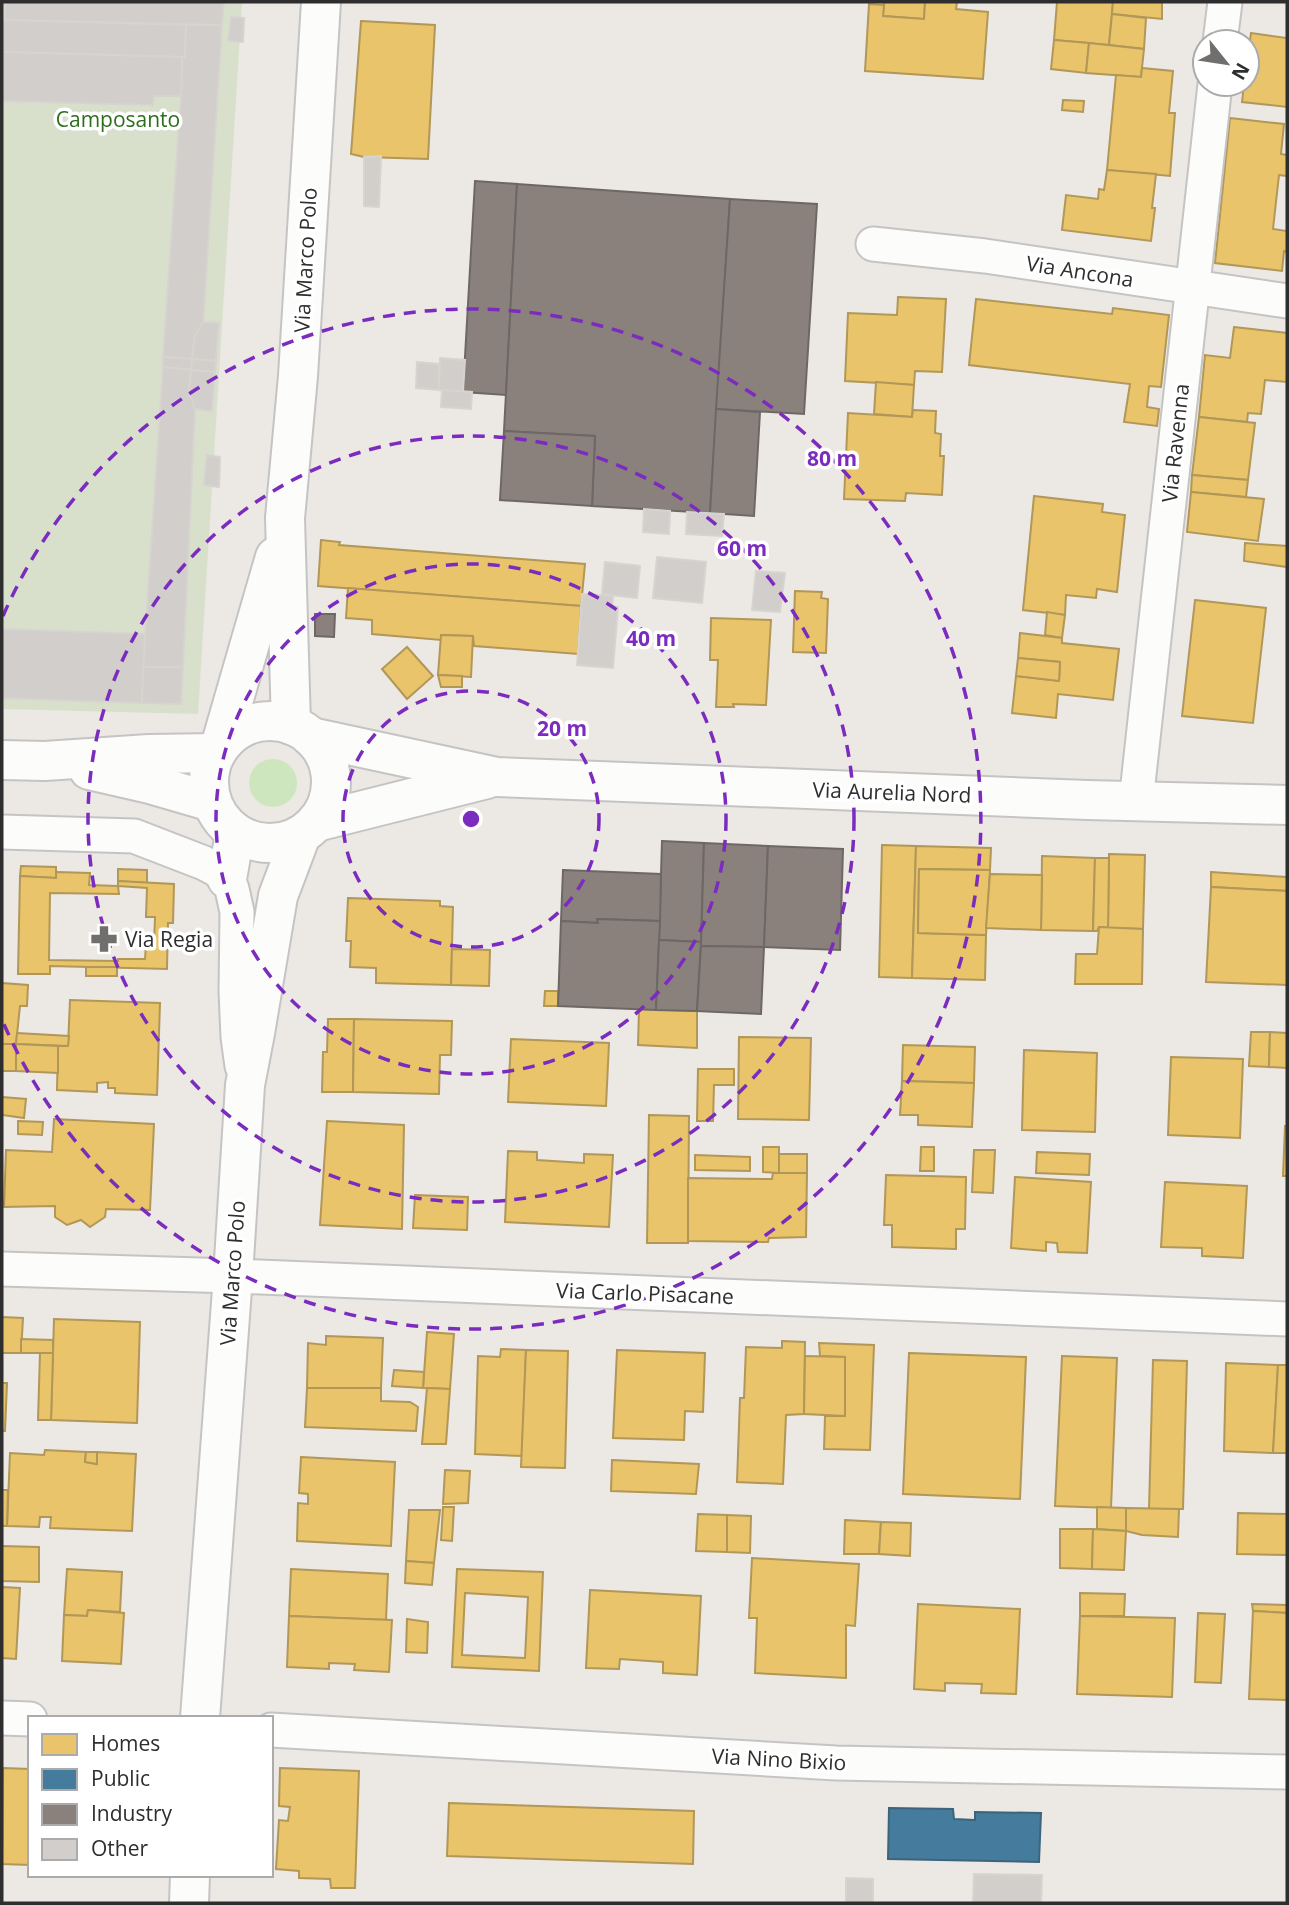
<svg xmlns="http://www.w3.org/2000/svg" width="1289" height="1905" font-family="'Open Sans',sans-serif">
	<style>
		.green { fill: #cee6be }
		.cemetery { fill: #d8e0cc }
		.homes { fill: #e9c46a; stroke: #b19758; stroke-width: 2; fill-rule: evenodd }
		.public { fill: #457b9d; stroke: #3e647c; stroke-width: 2 }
		.industry { fill: #8a817c; stroke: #6e6865; stroke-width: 2 }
		.building { fill: #d1cecb; stroke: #d7d4d0; stroke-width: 2 }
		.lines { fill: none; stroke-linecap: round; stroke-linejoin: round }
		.minor-casing { stroke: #c5c4c5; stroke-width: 37 }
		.tertiary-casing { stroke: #c5c4c5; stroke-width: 42 }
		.minor { stroke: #fcfcfb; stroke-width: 33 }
		.tertiary { stroke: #fcfcfb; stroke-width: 38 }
		.ring { fill: none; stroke: #7b2cbf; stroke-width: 3.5; stroke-dasharray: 12 9 }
		.labels { text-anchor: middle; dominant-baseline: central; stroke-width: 7; stroke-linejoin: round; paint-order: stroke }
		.park-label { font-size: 21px; fill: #2c6e1b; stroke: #fff }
		.street-label { font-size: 21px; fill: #2e2e2e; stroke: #fff }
		.poi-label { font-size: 21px; fill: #2e2e2e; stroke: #fff; text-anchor: start }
		.centre { fill: #7b2cbf; stroke: #fff; stroke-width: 3.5 }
		.ring-label { font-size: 21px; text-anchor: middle; font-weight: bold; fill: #7b2cbf; stroke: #fff; stroke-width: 7; stroke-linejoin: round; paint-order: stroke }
	</style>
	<rect width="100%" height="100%" fill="#ece8e4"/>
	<circle class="green" cx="273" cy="783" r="24"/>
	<path class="cemetery" d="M2,2H242L198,714L2,709Z"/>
	<g class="homes">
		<path d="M884,2H925L924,19L883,16Z"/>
		<path d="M925,2H957L956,9L988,12L983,79L865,71L869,4L884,5L883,16L924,19Z"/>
		<path d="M1057,2H1113L1109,45L1054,40Z"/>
		<path d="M1113,2H1162V19L1112,14Z"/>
		<path d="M1112,14L1146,18L1144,49L1109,45Z"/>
		<path d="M361,21L435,25L428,159L364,157L351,154Z"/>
		<path d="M1251,33L1287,38V107L1242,102L1244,84H1247V64Z"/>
		<path d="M1054,40L1089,43L1086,73L1051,69Z"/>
		<path d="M1089,43L1144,49L1141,77L1086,73Z"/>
		<path d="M1142,68L1173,71L1169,113H1175L1170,176L1107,170L1116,75L1141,77Z"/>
		<path d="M1063,100L1084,101L1083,112L1062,110Z"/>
		<path d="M1230,118L1284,124L1281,154L1287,155V176L1279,175L1273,229L1287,231V252L1284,251L1282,271L1215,263Z"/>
		<path d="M1107,170L1156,174L1152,208H1155L1151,241L1062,230L1066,195L1098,199L1099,189L1104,190Z"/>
		<path d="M898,297L946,299L942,372L915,371L914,385L845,381L848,313L897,315Z"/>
		<path d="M976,299L1112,314L1113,308L1169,315L1161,387L1149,386L1147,407L1159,409L1157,426L1124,422L1130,384L969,365Z"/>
		<path d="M1234,327L1287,333V382L1265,380L1261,414L1248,413L1247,422L1199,417L1205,355L1230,358Z"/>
		<path d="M876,382L914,385L912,417L874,414Z"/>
		<path d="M913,410L936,411L935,433L941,434L940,456H944L942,495L906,493L905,501L844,499L848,413L912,417Z"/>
		<path d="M1199,417L1255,423L1248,480L1192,475Z"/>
		<path d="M1192,475L1248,480L1246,497L1191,492Z"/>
		<path d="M1191,492L1264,499L1258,541L1187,532Z"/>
		<path d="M1034,496L1103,504L1102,512L1125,515L1117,592L1097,589L1096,598L1066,595L1065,615L1023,610Z"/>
		<path d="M321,540L340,542L339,545L585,564L581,606L318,586Z"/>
		<path d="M1245,543L1287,546V567L1244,561Z"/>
		<path d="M348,588L581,606L578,654L474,646L473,636L441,635V640L372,634V620L346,618Z"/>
		<path d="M795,591L822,592L821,598L828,599L826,653L793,652Z"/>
		<path d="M1195,600L1266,608L1253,723L1182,716Z"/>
		<path d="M1047,612L1065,615L1062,638L1045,635Z"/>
		<path d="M711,618L771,620L766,705L733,704L734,707H716L718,660H710Z"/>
		<path d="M1020,633L1062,638V643L1119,649L1113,700L1058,694L1056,718L1012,713L1016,676L1059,681L1060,662L1018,658Z"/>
		<path d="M441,635L473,636L471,677L438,675Z"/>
		<path d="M407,647L433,676L407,699L382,669Z"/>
		<path d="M1018,658L1060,662L1059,681L1016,676Z"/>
		<path d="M438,675L462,676V687H441Z"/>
		<path d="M882,845L916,846L912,978L879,977Z"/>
		<path d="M916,846L991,848L990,870L919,869L918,933L986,935L985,980L912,978Z"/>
		<path d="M1109,854L1145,855L1143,929L1108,928Z"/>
		<path d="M1042,856L1095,858L1093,931L1041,930Z"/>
		<path d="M1095,858H1109L1108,928L1099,927L1097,931H1093Z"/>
		<path d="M21,866L56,867V878L20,876Z"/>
		<path d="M118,869L147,870V883L118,881Z"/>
		<path d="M919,869L990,870L986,935L918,933Z"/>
		<path d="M56,872L90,873L89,885L118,886V881L174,884L173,923H168L167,969L50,966V974H18L20,876L56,878ZM118,886L147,888L146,917H155L154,945H146L145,959H118V961L49,960L50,893L119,894Z"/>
		<path d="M1211,872L1287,877V891L1211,887Z"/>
		<path d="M990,874L1042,875L1041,930L986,928Z"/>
		<path d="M1211,887L1287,891V985L1206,982Z"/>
		<path d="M348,898L440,901V906L453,907L451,985L376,983V968L350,967L351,941H346Z"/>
		<path d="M1099,927L1143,929L1142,984H1075L1076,954H1097Z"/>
		<path d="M452,949L490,950L489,986L451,985Z"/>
		<rect x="86" y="967" width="31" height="9"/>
		<path d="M2,983L28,985L27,1006H20L16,1044H2Z"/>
		<path d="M545,991H558V1006H544Z"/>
		<path d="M70,1000L160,1003L157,1095L115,1093V1088H108V1082L97,1083V1092L57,1090L58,1046H68Z"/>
		<path d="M639,1009L697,1011V1048L638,1045Z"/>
		<path d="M328,1019H354L353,1092H322L323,1052H327Z"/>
		<path d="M354,1019L452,1021L451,1055H440L439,1094L353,1092Z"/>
		<path d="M1251,1032H1270L1269,1067L1249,1066Z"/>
		<path d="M1270,1032L1287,1033V1068L1269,1067Z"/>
		<path d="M17,1033L69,1036L68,1046L16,1044Z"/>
		<path d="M739,1037L811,1038L809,1120L738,1119Z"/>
		<path d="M511,1039L609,1043L606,1106L508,1102Z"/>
		<rect x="2" y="1044" width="14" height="27"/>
		<path d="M16,1044L58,1046V1073L16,1071Z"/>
		<path d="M903,1045L975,1047L974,1083L902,1081Z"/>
		<path d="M1024,1050L1097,1053L1095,1132L1022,1130Z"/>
		<path d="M1171,1057L1243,1059L1240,1138L1168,1135Z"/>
		<path d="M698,1069H734V1085H714L713,1121H697Z"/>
		<path d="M902,1081L974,1083L972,1127L918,1125V1115H900Z"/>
		<path d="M2,1097L26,1099L24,1118L2,1115Z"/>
		<path d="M649,1115L689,1116L688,1243H647Z"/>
		<path d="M54,1119L154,1124L150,1210L106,1209L105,1217L90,1227L81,1220L67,1225L55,1217V1206L4,1207L6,1150L52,1152Z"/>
		<path d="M18,1121L43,1122L42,1135L18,1134Z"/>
		<path d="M327,1121L404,1125L402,1229L320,1225Z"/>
		<path d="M1285,1126H1287V1176H1283Z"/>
		<path d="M763,1147H779V1173L763,1172Z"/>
		<path d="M921,1147H934V1171H920Z"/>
		<path d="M974,1150H995L993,1193L972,1192Z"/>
		<path d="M508,1151L537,1152V1160L584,1163V1154L613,1155L609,1227L505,1222Z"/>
		<path d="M1037,1152L1090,1154L1089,1175L1036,1173Z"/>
		<rect x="779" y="1154" width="28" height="19"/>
		<path d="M695,1155L750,1157V1171L695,1170Z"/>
		<path d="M773,1173H807L806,1237L769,1238L768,1242L688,1241V1178L772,1179Z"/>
		<path d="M886,1175L966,1177L965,1229H956V1249L892,1247V1225H884Z"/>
		<path d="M1015,1177L1091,1182L1087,1253L1058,1252L1057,1243L1046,1242V1251L1011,1248Z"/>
		<path d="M1165,1182L1247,1186L1243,1258L1202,1256V1248L1161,1247Z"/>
		<path d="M415,1195L468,1197L467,1230L413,1228Z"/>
		<path d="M2,1317L23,1318L21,1353H2Z"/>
		<path d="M54,1319L140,1322L137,1423L51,1420Z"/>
		<path d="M427,1332L454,1334L450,1389L423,1388Z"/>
		<path d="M326,1336L383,1338L381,1388H307L308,1343L326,1345Z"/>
		<path d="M21,1339L53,1340V1353H21Z"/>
		<path d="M782,1341L805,1342L804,1414L786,1415L783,1484L737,1482L740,1398H744L746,1347L782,1348Z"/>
		<path d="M819,1343L874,1345L870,1450L824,1449L825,1416H845V1357L820,1356Z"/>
		<path d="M501,1349L526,1350L522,1456L475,1454L478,1356L500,1357Z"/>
		<path d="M526,1350L568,1351L565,1468L521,1467Z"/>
		<path d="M617,1350L705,1353L703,1412L685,1411L684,1440L613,1438Z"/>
		<path d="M40,1353H53L51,1420H38Z"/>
		<path d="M909,1353L1026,1357L1020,1499L903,1494Z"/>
		<path d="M805,1356L845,1357V1416L804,1414Z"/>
		<path d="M1062,1356L1117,1358L1111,1508L1055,1506Z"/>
		<path d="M1153,1360L1187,1361L1183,1509H1149Z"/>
		<path d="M1226,1363L1278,1365L1273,1453L1224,1451Z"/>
		<path d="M1278,1365H1287V1453H1273Z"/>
		<path d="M394,1370L424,1372L423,1388L392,1386Z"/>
		<path d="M2,1383H7L5,1431H2Z"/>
		<path d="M307,1388H381V1401L410,1402L418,1407L416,1431L305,1427Z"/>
		<path d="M427,1388L450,1389L446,1444H422Z"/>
		<path d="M45,1450L86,1452L85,1462L97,1464V1452L136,1454L132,1531L50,1528L51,1517H40L39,1527L7,1526L10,1453L44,1455Z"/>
		<path d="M86,1452H97V1464L85,1462Z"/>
		<path d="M301,1457L395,1462L391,1546L297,1541L298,1503L308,1504V1494L299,1493Z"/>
		<path d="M612,1460L699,1464L696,1494L611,1491Z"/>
		<path d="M445,1470L470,1471L468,1503L443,1504Z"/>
		<path d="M2,1490H8L7,1526H2Z"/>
		<path d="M443,1507H454L452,1541L441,1540Z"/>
		<path d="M1097,1507L1126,1508V1531L1097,1529Z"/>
		<path d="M1126,1508L1179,1509L1178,1537L1142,1535L1126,1531Z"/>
		<path d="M409,1510H440L434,1563L406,1561Z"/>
		<path d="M1238,1513L1287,1514V1555L1237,1554Z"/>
		<path d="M698,1514L727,1515V1552L696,1551Z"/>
		<path d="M727,1515L751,1516L750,1553L727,1552Z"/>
		<path d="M845,1520L881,1522L879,1554H844Z"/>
		<path d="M881,1522L911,1523L910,1556L879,1554Z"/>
		<path d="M1060,1529H1093L1092,1569L1060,1568Z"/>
		<path d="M1093,1529L1126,1531L1124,1570L1092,1569Z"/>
		<path d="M2,1546L39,1547V1582L2,1581Z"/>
		<path d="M752,1558L859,1564L855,1626L846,1625V1678L755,1673L757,1618H749Z"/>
		<path d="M406,1561L434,1563L432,1585L405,1583Z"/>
		<path d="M67,1569L122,1572L120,1612L88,1610L87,1616L64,1615Z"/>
		<path d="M291,1569L388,1574L386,1620L289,1616Z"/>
		<path d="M457,1569L543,1572L539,1671L452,1667ZM465,1593L528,1597L525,1658L462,1655Z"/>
		<path d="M2,1587L20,1588L16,1659L2,1658Z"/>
		<path d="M590,1590L701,1596L697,1675L663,1673V1662L620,1659L619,1669L586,1668Z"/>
		<path d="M1080,1593L1125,1594L1124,1616H1080Z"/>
		<path d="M918,1604L1020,1609L1016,1694L981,1693L982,1684L945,1683V1691L914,1689Z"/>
		<path d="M1252,1604L1287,1605V1613L1253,1611Z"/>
		<path d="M88,1610L124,1613L121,1664L62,1661L64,1615L87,1616Z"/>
		<path d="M1253,1611L1287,1613V1700L1249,1699Z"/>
		<path d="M1198,1613L1225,1614L1221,1683L1195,1682Z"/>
		<path d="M289,1616L392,1620L389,1672L354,1670L355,1664L329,1663V1669L287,1667Z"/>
		<path d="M1080,1616L1175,1618L1172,1697L1077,1694Z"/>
		<path d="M407,1619L428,1622L427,1653L406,1652Z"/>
		<path d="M3,1768L30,1769V1865L2,1864Z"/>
		<path d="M280,1768L359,1771L355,1888H331L330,1879L299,1878V1871L276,1869L279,1820L288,1821L290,1807L279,1806Z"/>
		<path d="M449,1803L694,1811L693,1864L447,1856Z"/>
	</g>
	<g class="public">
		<path d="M889,1808L953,1809L954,1819L975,1820V1812L1041,1813L1039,1862L888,1859Z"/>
		<path d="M974,1876L1039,1877L1038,1903H974Z"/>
	</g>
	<g class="industry">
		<path d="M475,181L517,184L506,395L463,392Z"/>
		<path d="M517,184L730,199L710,513L592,506L595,436L504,431Z"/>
		<path d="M730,199L817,204L804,414L716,409Z"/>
		<path d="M716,409L760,412L754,516L710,513Z"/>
		<path d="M504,431L595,436L592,506L500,500Z"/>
		<path d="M315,614H335L334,637L315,636Z"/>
		<path d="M662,841L704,843L701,942L659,940Z"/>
		<path d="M704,843L768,846L764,947L701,946Z"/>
		<path d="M768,846L843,849L840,950L764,947Z"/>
		<path d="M563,870L661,874L660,921L597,919L598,923L561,921Z"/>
		<path d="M597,919L660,921L656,1010L558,1006L561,921L598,923Z"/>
		<path d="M659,940L701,942L697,1011L656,1010Z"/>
		<path d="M701,946L764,947L761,1014L697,1011Z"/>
	</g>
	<g class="building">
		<path d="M5,2H224L222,25L5,20Z"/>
		<path d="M231,17L244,18L243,42L228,41Z"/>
		<path d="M2,20L186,25L185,57L2,52Z"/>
		<path d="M186,25H222L204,310L203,322L195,336L192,359L163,357L181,96L182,57H185Z"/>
		<path d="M2,52L182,57L181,96H154L153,105L2,101Z"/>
		<path d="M381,156L379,207L364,206V157Z"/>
		<path d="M203,322L219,323L216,361L192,359L195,336Z"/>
		<path d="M163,357L192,359L191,370L163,367Z"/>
		<path d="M440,358L465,360L463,392L439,390Z"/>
		<path d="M192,359L216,361L215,372L191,370Z"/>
		<path d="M417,362L439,364V390L416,388Z"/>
		<path d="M163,367L191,370L189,392L195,409L183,667H143Z"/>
		<path d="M191,370L215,372L212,411L195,409L189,392Z"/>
		<path d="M442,390L472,392L471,409L441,407Z"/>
		<path d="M207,455L220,457L219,487L204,485Z"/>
		<path d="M644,509L670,511L669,534L643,532Z"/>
		<path d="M687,512L724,514L722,536L686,534Z"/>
		<path d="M657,557L706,562L702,603L653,598Z"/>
		<path d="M605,562L640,566L637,598L602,594Z"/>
		<path d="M756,571L785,573L780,612L752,610Z"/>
		<path d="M582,594L613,596L612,606L618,607L613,668L577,665Z"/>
		<path d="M2,629L145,634L142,703L2,698Z"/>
		<path d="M143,667H183L181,704L142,703Z"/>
		<path d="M974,1874L1042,1875L1041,1903H973Z"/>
		<path d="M846,1878L873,1879V1903H846Z"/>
	</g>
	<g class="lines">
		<defs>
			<g id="minor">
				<path d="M1220,42L1225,2"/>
				<path d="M873,244L985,256L1287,301"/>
				<path d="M1136,802L1215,84"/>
				<path d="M2,832L134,836L204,863L217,870L227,879L232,889L237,912L236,991L238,1037L242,1066"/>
				<path d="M2,1269L233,1276L1287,1319"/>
				<path d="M2,1718L30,1719"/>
				<path d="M271,1730L836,1763L1287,1772"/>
			</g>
			<g id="tertiary">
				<circle cx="270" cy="782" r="61"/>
				<path d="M291,725L285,518L298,376L321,2"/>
				<path d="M311,737L497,777L1087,800L1287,805"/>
				<path d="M220,747L275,557"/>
				<path d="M2,760L45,761L149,754L216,753"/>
				<path d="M89,770L150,784L212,802"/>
				<path d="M316,822L487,779"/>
				<path d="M227,879L235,833"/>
				<path d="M200,1718L233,1276L245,1085L255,1033L278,896L301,835"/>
				<path d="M189,1903L190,1875"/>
			</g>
		</defs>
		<use href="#minor" class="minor-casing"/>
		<use href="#tertiary" class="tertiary-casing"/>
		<use href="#minor" class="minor"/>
		<use href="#tertiary" class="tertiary"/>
	</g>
	<g class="ring">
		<circle cx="471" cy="819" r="128"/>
		<circle cx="471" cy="819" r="255"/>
		<circle cx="471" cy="819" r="383"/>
		<path d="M3 616A510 510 0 1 1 3 1022"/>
	</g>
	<defs>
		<symbol id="pharmacy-bare" viewBox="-9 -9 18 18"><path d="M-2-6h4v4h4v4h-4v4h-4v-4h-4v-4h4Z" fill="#706f6e" stroke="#fff" stroke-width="2.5" paint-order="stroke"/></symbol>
	</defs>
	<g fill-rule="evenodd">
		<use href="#pharmacy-bare" x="85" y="920" width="38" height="38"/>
	</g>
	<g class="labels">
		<g class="park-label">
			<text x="118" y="119">Camposanto</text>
		</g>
		<g class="street-label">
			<text transform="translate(305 260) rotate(-87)">Via Marco Polo</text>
			<text transform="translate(1080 271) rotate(9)">Via Ancona</text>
			<text transform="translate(1175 443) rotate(-84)">Via Ravenna</text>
			<text transform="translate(892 792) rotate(2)">Via Aurelia Nord</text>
			<text transform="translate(232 1273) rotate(-86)">Via Marco Polo</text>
			<text transform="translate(645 1293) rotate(2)">Via Carlo Pisacane</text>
			<text transform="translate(779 1759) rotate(3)">Via Nino Bixio</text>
		</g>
		<g class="poi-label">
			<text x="125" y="939">Via Regia</text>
		</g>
	</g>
	<circle cx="471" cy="819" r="10" class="centre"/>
	<g class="ring-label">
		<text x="832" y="466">80 m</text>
		<text x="742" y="556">60 m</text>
		<text x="651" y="646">40 m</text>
		<text x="562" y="736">20 m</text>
	</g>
	<rect width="1289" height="1905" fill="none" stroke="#2e2e2e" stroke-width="7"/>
	<rect x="28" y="1716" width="245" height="161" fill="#ffffff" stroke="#ababab" stroke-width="2"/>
	<rect x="42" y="1734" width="35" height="21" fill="#e9c46a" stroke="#ababab" stroke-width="2"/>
	<text x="91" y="1751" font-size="21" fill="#2e2e2e">Homes</text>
	<rect x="42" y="1769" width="35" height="21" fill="#457b9d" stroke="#ababab" stroke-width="2"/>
	<text x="91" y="1786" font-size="21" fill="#2e2e2e">Public</text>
	<rect x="42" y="1804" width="35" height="21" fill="#8a817c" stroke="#ababab" stroke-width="2"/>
	<text x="91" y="1821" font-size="21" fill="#2e2e2e">Industry</text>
	<rect x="42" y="1839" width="35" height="21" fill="#d1cecb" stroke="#ababab" stroke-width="2"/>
	<text x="91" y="1856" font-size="21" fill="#2e2e2e">Other</text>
	<g transform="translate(1226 63) rotate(120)"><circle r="33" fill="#ffffff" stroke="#ababab" stroke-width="2"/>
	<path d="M0-5L12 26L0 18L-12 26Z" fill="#706f6e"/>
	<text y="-10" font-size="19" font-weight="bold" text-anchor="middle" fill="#2e2e2e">N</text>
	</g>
</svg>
